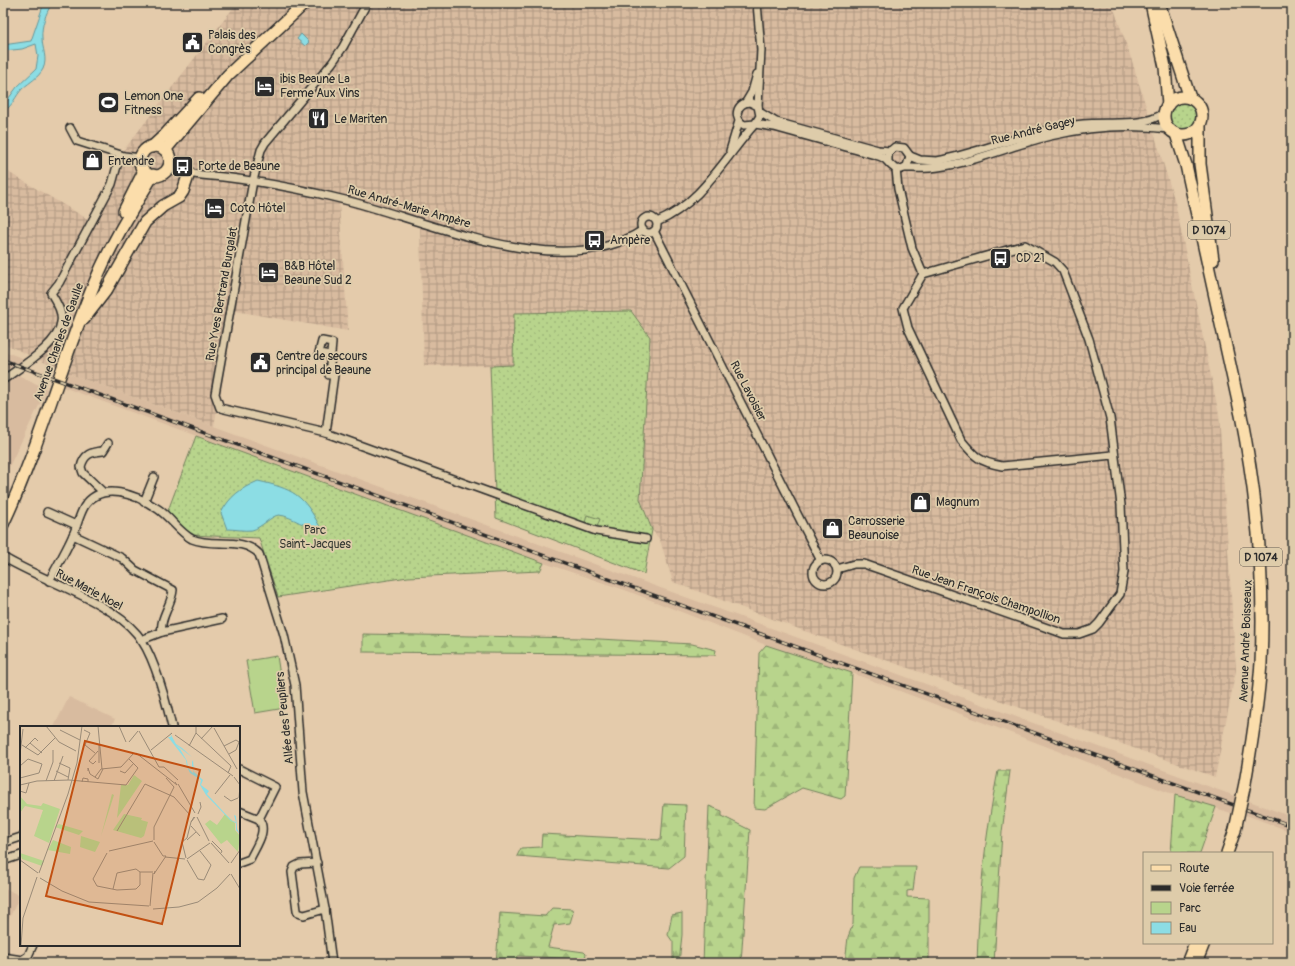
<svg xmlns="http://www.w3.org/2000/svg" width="1295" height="966" font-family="Pangolin,sans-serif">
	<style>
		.built { fill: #d8bb9f }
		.industrial { fill: url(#industrial-grid) }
		.green { fill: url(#green-dots); stroke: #72805c }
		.forest { fill: url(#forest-firs); stroke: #72805c }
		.pitch { fill: #b8d48c; stroke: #72805c }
		.water { fill: #8cdde4; stroke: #65969a }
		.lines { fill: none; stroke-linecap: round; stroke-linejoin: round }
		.street-casing { stroke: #2b2b2b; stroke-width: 10 }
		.primary-casing { stroke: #2b2b2b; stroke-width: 14 }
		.street { stroke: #deccaa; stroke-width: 7 }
		.primary { stroke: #fbddab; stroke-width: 11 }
		.rail-casing { stroke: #2b2b2b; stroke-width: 3.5 }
		.rail { stroke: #deccaa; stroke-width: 2; stroke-dasharray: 6; stroke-linecap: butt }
		.primary-bridge-casing { stroke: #2b2b2b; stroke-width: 14; stroke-linecap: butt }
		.primary-bridge { stroke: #fbddab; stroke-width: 11 }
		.labels { text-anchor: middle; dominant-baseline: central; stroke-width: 3.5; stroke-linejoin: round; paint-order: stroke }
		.shield { fill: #deccaa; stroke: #615b51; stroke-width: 1 }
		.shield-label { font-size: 11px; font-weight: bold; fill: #2b2b2b }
		.poi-label { font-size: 12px; fill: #2b2b2b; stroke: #deccaa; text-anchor: start }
		.street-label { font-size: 12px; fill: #2b2b2b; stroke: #deccaa }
		.park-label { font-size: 12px; fill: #393c35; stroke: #deccaa }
		.inset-road { fill: none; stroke: #9a8b78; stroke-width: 1 }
		.view { fill: #c25012; fill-opacity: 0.15; stroke: #c25012; stroke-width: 2 }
		.inset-edge { fill: none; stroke: #2b2b2b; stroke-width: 2 }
	</style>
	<defs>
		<pattern id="industrial-grid" width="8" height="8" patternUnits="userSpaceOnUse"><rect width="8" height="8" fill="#d8bb9f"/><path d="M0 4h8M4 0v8" fill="none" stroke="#af9882"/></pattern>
		<pattern id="green-dots" width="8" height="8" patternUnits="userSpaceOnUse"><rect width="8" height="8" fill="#b8d48c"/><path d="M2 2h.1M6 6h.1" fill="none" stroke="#9eb679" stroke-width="1.8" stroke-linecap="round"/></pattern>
		<pattern id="forest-firs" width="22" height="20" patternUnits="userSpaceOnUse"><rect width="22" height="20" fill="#b8d48c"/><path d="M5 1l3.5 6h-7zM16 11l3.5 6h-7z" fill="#9eb679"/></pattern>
	</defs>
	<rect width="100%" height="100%" fill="#e4cbab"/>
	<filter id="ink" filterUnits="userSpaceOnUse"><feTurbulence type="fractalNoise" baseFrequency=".025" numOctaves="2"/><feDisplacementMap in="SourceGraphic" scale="8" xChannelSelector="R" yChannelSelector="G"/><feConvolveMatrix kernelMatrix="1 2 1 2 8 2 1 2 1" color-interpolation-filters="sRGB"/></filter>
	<g filter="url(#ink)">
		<g class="built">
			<path d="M3,351L25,359L11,369L3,366Z"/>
			<path d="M14,373L47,389L3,479V382Z"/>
			<path d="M67,373L1235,796L1231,813L1175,795L852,673L766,645L625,590L544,563L63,387Z"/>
			<path d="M69,697L115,719L111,727H54Z"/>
			<path d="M1249,801L1292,817V832L1246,815Z"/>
			<path d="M3,887L20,896L3,930Z"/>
		</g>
		<path class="industrial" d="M237,3H1112L1133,64L1175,202L1219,415L1236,670L1215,777L818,636L673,582L660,540L652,530L640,499L650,337L631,311L514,313V365L424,366L420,227L339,204L348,331L235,311L214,426L67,373L3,343V169L91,221L112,184L120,155Z"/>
		<g class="green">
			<circle cx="1183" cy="116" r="14"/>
			<path d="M631,311L650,337L640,499L652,530L644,574L496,518L490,366L513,365L514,313Z"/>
			<path d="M196,436L544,563L540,571L408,577L278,597L259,538L191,535L167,513Z"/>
		</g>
		<g class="forest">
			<path d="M363,634L581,638L692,644L716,650L715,655L363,652Z"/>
			<path d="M766,645L852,673L845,796L841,799L802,788L765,809L754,808L759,653Z"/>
			<path d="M998,771H1010L1002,832L994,963H977C979,898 985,835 998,771Z"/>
			<path d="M1175,795L1216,807L1200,853H1171Z"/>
			<path d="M664,804L686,805L684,856L669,868L517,856L521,848L541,847L542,834L661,840Z"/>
			<path d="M709,806L722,811V816L750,830L741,963H703Z"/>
			<path d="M859,867H916L913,890L907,891V897L929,898V963H845L848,937L853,924L854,878Z"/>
			<path d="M552,908L572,909L573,913L570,923L554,925L548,947L584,952L586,954L585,959L518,956L513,963H496L500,913L545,916Z"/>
			<path d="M682,913V935L679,963H673V942L668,935L672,915Z"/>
		</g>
		<g class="pitch">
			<path d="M587,515L600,519L597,527L585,523Z"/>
			<path d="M277,656L285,708L255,713L246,661Z"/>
		</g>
		<g class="water">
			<path d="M44,3H52C46,13 41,26 42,38C42,49 48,58 43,69C38,78 30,82 23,88C15,96 13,106 3,112V106L17,87L36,69L38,56L36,44L22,49L3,51V45L31,41Z"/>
			<path d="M301,34L309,42L305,46L297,39Z"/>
			<path d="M258,481C293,489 303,494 320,527C306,530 293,516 279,515C272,515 261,528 252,530C244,531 234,529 227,529L221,513C230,496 240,489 258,481Z"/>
		</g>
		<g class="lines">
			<defs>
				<g id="street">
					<path d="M367,3L343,47L332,63L265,143L261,150L253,181L215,394L220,408L326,433L596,531L646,539"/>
					<path d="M757,3L761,50L758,106"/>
					<path d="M746,102L752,92L757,74"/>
					<path d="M761,113L776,122L878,150L890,151"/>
					<path d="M755,124L760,116L758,106L750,102C736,103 733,118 744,125L755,124L774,127L875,155C879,156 885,158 887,161C893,168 898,173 907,166L910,156L904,148L895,147L888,153V161"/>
					<path d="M70,128L77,141L124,156L141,158"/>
					<path d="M730,151L739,121"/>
					<path d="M910,156L920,160L937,161C986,151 1033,129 1083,124C1108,121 1143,128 1164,113"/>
					<path d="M904,168C915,168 927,169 938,167C976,162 1012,145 1050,136C1088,127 1130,124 1169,129"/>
					<path d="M896,169L898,189L912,248L923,274"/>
					<path d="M167,170C173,169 180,172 187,173C199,175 211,176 223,177C264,182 305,190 345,200C430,221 562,284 643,230"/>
					<circle cx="649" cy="225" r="8"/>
					<path d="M657,222C700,204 724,159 754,125"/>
					<path d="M654,231L821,561"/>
					<path d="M923,274L903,308L908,328L961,440C975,457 979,462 1002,466L1113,455"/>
					<path d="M3,380C20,367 59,345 61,322C63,312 56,302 51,293L59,283L112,184L120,155"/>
					<path d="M326,433L334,375H329L332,343L322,341L319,353L330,355"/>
					<path d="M103,492L83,473L81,467C84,454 91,452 103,451L108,443"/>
					<path d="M144,502L154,477"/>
					<path d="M47,512L76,525"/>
					<path d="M73,535L122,558L135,570L173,590C172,604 159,619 162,632"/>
					<path d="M3,557C42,581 109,600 137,634C154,654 166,701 172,727"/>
					<circle cx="825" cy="572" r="12"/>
					<path d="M837,569L854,564H864L1056,631L1064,634H1079L1093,629L1099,623L1120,594L1124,572L1121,505L1110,418L1089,339L1063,271L1055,262L1025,245L923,274"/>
					<path d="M49,581C57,566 66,551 73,535C77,526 79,516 84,507C101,480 137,495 158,509C170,517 179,532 192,539C213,548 242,536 259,554L284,635L295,685L303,792L325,909L332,963"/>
					<path d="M141,640L162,632L222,619"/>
					<path d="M239,769L275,787L259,819"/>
					<path d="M239,811L259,819"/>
					<path d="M3,843L21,837"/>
					<path d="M3,861L21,855"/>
					<path d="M239,863L250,859C256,846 268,831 259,819"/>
					<path d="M317,863L300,864L294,867L292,872L297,910L298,913L304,915L325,909"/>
					<path d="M3,957L22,960L28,956L33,945"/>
				</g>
				<g id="primary">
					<path d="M1151,3L1165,67L1168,105"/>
					<path d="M1159,3L1190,98"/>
					<circle cx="1183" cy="116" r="19"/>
					<path d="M1200,127V164L1213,260"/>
					<path d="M1176,134L1186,165L1241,415C1257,497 1265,579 1261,663C1258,703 1252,743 1245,783"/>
					<circle cx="155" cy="161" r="15"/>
					<path d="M152,147L165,135L199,98"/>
					<path d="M165,150L228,75L305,3"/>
					<path d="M124,211L144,171"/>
					<path d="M84,319L107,289L145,222L163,206L179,197L183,191L189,173"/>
					<path d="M3,524C40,446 61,362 95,282C110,245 132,210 153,175"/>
					<path d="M1227,853L1235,830"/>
					<path d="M1187,963L1195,943"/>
					<path d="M1196,963L1204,943"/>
				</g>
			</defs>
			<use href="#street" class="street-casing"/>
			<use href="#primary" class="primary-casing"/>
			<use href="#street" class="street"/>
			<use href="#primary" class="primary"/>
			<defs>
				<path id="rail" d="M3,360L1292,826"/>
			</defs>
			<use href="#rail" class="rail-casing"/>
			<use href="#rail" class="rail"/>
			<defs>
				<path id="primary-bridge" d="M1235,830L1245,783"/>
			</defs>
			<use href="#primary-bridge" class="primary-bridge-casing"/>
			<use href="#primary-bridge" class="primary-bridge"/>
		</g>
	</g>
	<defs>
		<symbol id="civic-square" viewBox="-11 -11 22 22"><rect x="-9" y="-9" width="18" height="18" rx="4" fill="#2b2b2b" stroke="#deccaa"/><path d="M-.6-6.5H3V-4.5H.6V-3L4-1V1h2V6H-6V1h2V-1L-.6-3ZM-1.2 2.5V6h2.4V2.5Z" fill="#fff"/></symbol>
		<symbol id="hotel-square" viewBox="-11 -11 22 22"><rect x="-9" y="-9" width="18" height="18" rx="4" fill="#2b2b2b" stroke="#deccaa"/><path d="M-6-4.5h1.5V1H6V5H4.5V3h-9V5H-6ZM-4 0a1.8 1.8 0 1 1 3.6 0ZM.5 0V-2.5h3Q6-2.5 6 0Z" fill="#fff"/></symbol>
		<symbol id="stadium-square" viewBox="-11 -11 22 22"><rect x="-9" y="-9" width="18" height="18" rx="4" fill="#2b2b2b" stroke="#deccaa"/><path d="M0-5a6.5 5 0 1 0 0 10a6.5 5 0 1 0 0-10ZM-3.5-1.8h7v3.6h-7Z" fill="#fff"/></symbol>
		<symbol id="restaurant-square" viewBox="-11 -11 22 22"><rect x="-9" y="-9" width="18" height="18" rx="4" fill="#2b2b2b" stroke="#deccaa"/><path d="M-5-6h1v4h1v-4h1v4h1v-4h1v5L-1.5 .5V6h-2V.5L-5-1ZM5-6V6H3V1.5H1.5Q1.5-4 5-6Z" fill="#fff"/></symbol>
		<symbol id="shop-square" viewBox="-11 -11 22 22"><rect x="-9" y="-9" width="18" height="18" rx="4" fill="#2b2b2b" stroke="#deccaa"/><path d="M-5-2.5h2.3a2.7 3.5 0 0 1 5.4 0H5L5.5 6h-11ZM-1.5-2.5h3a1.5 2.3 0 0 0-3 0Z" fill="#fff"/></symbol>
		<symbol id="bus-square" viewBox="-11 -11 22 22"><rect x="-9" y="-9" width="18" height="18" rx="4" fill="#2b2b2b" stroke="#deccaa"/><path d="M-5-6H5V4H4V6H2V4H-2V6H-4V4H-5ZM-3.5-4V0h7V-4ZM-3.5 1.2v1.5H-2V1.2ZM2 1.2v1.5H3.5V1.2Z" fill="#fff"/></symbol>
	</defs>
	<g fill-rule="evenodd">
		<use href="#civic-square" x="180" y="30" width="25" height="25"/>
		<use href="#hotel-square" x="252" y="74" width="25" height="25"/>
		<use href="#stadium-square" x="96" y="90" width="25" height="25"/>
		<use href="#restaurant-square" x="306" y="106" width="25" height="25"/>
		<use href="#shop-square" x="80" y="148" width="25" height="25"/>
		<use href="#bus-square" x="170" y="154" width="25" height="25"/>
		<use href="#hotel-square" x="202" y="196" width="25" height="25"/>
		<use href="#bus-square" x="582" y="228" width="25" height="25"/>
		<use href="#bus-square" x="988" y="246" width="25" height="25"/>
		<use href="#hotel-square" x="256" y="260" width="25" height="25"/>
		<use href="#civic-square" x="248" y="350" width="25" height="25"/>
		<use href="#shop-square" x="908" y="490" width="25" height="25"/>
		<use href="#shop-square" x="820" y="516" width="25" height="25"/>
	</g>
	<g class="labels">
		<g class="shield">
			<rect x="1188" y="221" width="42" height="18" rx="3"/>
			<rect x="1240" y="548" width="42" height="18" rx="3"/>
		</g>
		<g class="shield-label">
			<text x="1209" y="230">D 1074</text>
			<text x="1261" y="557">D 1074</text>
		</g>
		<g class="poi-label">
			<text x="208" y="35">Palais des<tspan x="208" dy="14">Congrès</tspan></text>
			<text x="280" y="79">ibis Beaune La<tspan x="280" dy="14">Ferme Aux Vins</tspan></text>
			<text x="124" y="96">Lemon One<tspan x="124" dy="14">Fitness</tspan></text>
			<text x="334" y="119">Le Mariten</text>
			<text x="108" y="161">Entendre</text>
			<text x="198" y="166">Porte de Beaune</text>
			<text x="230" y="208">Coto Hôtel</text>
			<text x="610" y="240">Ampère</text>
			<text x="1016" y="258">CD 21</text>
			<text x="284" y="266">B&amp;B Hôtel<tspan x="284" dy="14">Beaune Sud 2</tspan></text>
			<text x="276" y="356">Centre de secours<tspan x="276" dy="14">principal de Beaune</tspan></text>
			<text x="936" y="502">Magnum</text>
			<text x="848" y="521">Carrosserie<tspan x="848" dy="14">Beaunoise</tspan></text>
		</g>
		<g class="street-label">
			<text transform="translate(1033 131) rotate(-14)">Rue André Gagey</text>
			<text transform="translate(409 207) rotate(16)">Rue André-Marie Ampère</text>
			<text transform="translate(222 294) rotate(-80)">Rue Yves Bertrand Burgalat</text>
			<text transform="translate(59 342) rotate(-70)">Avenue Charles de Gaulle</text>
			<text transform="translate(748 391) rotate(63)">Rue Lavoisier</text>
			<text transform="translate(89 590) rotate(28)">Rue Marie Noel</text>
			<text transform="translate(986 595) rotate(19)">Rue Jean François Champollion</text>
			<text transform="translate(1246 641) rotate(-88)">Avenue André Boisseaux</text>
			<text transform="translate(285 718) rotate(-96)">Allée des Peupliers</text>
		</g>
		<g class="park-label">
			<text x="315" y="530">Parc<tspan x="315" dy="14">Saint-Jacques</tspan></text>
		</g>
	</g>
	<g transform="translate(20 726)">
		<rect width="220" height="220" fill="#e4cbab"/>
		<path d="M114,49L122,55L97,92L101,59H108ZM0,70L7,78L21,80L23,77L40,83L29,117L14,110L23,84L5,80L0,87ZM104,88L122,92L121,94L128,96L124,110L121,112L93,104ZM205,88L215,97V104L220,110L218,126L207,114L201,118L185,98L190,94L197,99Z" fill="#b8d48c"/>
		<path d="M92,68L94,69L81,110ZM39,98L63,105L59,109L35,101ZM61,110L80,116L75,126L60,121ZM33,114L51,121L50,128L28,124ZM0,127L24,135L22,140L2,133Z" fill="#b8d48c"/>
		<path d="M150,7L156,18L162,22L172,31L156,19L160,23L167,35L168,42L173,47L174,43L172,40V36L173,34L174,46L183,54L181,59L189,65L187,68L212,95L216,96L214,89L216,90L217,103L220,108L216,104V97L211,95L186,69L180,59L181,54L170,47L167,41L166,34L148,11H151Z" fill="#8cdde4"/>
		<path class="inset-road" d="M26,0L39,16L56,25M78,0L82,43M99,0L106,16M194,2L217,43M40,4L60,14M64,4L70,7L65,19L75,27M119,5L139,41H144L158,54M176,7L211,40L208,47M155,9L213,50M181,13L193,0M109,16L118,5M10,17L22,27M79,18V37M2,19L18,29L35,12M169,20L176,7V0M204,20L216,14L219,16L216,24L209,28M5,22L15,12L18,15M131,24L152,7M116,27L157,59L155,56M0,28L3,3M76,35L73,38L69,35L78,25M39,37L50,42L48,54M0,40L8,33L22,38M36,45L48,51M68,45V42L70,48L78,53L83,43M100,45L105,47L114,37M75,51L81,43L101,41L114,27M214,51L220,59L219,72M0,52L19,47L22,38M146,52L154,61M26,55L33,36V24M34,55L43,30M62,56L63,52L68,53V56M158,58L175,87M0,59L17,55L49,54L106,59L118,42L109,33M0,65L6,67L9,57M195,68L210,49M204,70L211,75L218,72M178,88L181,81L180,76M174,91L171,96L175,91M177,91L189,115M171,100L180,110M97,105L125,58L154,71L170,89M134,114V101L154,61M167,114L176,106M192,115L202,125L201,127M134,116L143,130M191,117L209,137M89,125L133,115M87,127L73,153L77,160L97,164L116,163L120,159V146M145,131L165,133M166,132L162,116L167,112L171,96M167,133L190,117M0,134L18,147M167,134L178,153L184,154L191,139L180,125M211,137L220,124M135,145L134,148L146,130H143M120,146H133M19,147L48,68L57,37L62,0M211,148L220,163M20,152L42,165L69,176L129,180M93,163L97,147L116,143L120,146M130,180L133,147M133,183L159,181L178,176L197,162L210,148M1,220L3,192L17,151"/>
		<path class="view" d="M65,15L180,44L142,198L26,170Z"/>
		<rect width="220" height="220" class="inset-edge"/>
	</g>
	<rect width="1295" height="966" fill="none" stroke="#deccaa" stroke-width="16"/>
	<rect x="8" y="8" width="1279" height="950" fill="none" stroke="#2b2b2b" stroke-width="1.5" filter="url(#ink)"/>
	<rect x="1143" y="852" width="130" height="92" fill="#deccaa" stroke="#968c77"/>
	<rect x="1151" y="865" width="20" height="6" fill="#fbddab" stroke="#968c77"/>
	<text x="1179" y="872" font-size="12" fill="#2b2b2b">Route</text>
	<rect x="1151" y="885" width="20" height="6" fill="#2b2b2b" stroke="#968c77"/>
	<text x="1179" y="892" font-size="12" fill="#2b2b2b">Voie ferrée</text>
	<rect x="1151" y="902" width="20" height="12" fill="#b8d48c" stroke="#968c77"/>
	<text x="1179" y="912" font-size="12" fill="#2b2b2b">Parc</text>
	<rect x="1151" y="922" width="20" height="12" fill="#8cdde4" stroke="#968c77"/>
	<text x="1179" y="932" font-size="12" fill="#2b2b2b">Eau</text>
</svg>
